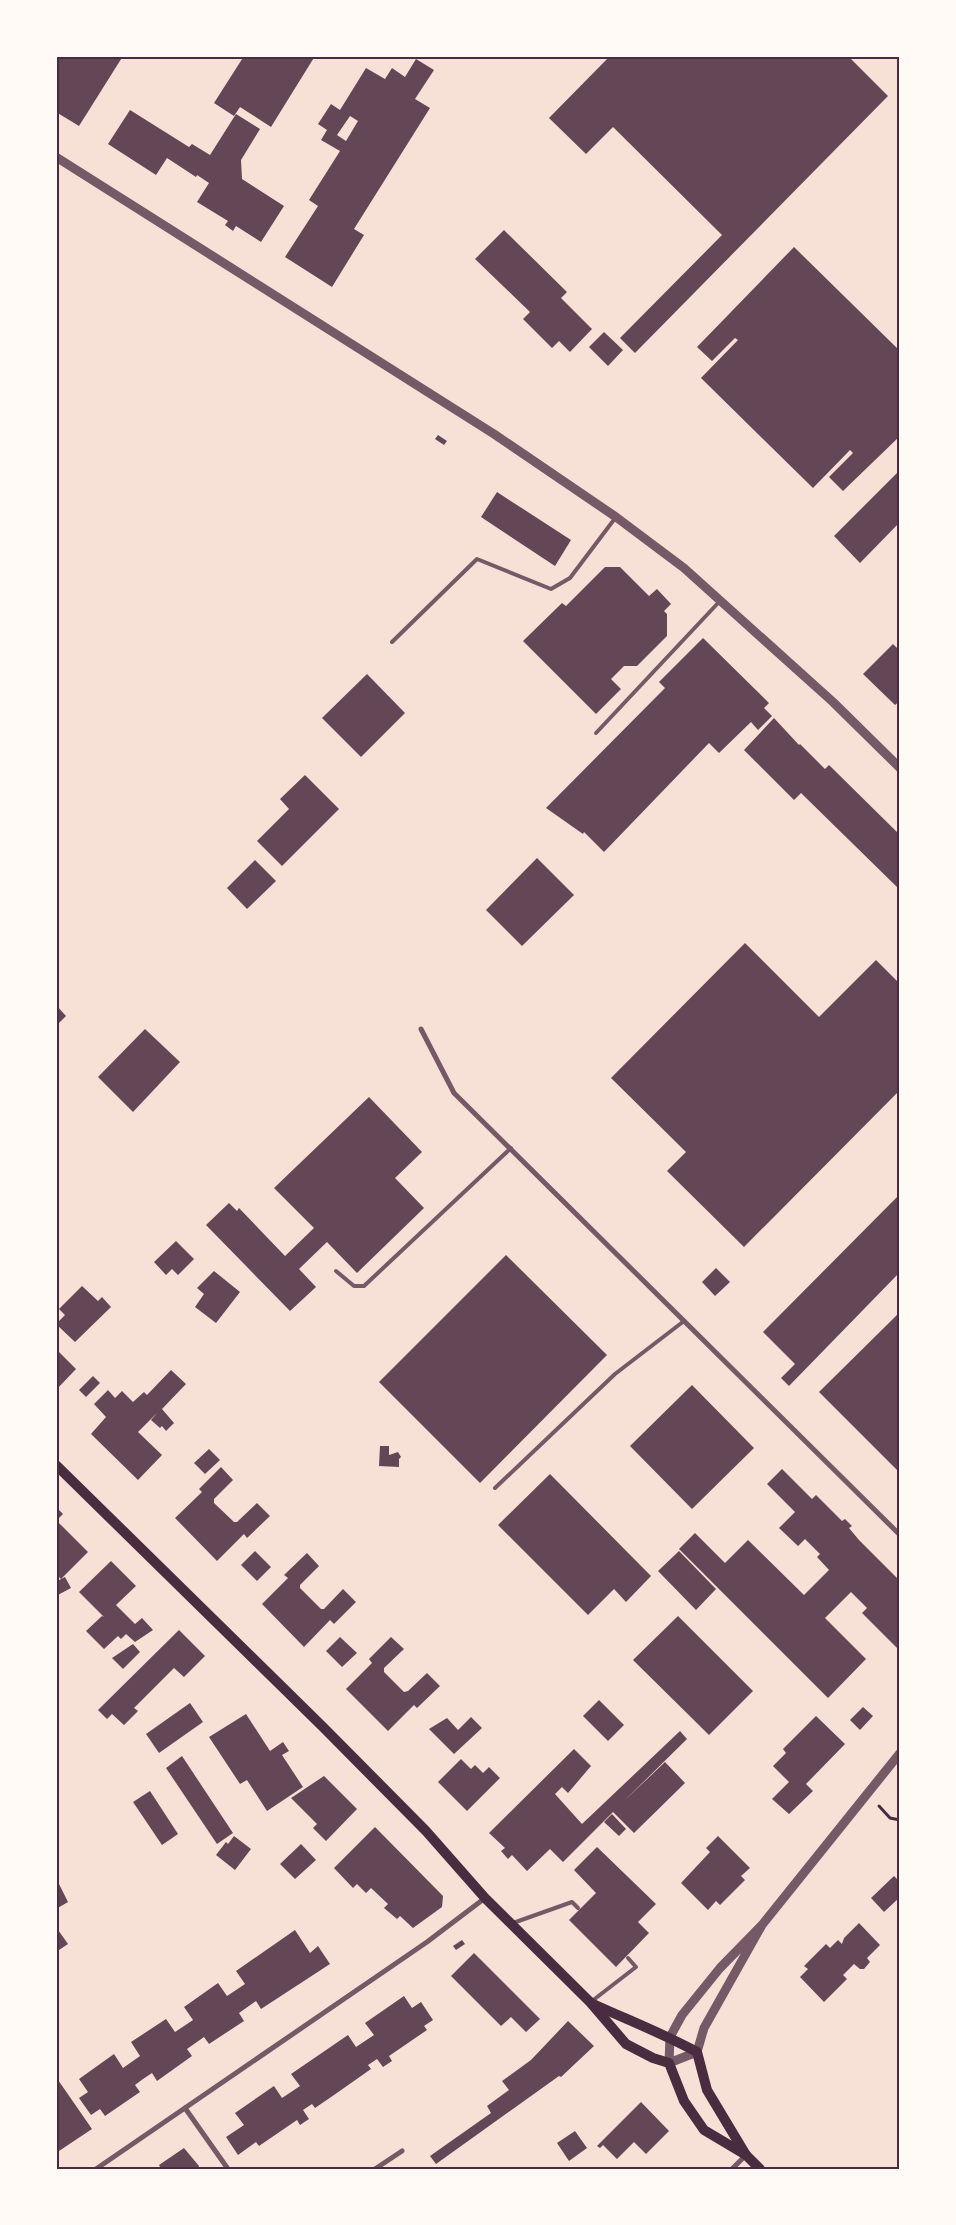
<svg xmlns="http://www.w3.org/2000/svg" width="956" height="2225" font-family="'Work Sans',sans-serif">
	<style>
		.building { fill: #644757; fill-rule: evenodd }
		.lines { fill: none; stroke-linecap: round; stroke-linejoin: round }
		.path { stroke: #4a2c40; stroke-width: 3 }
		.service { stroke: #755966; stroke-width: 4 }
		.minor { stroke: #755966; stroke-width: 5 }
		.tertiary { stroke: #755966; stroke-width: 9 }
		.secondary { stroke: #4a2c40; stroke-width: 10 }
		.neatline { fill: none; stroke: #4a2c40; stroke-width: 2 }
	</style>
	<rect width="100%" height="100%" fill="#f7e1d7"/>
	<g class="building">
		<path d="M59,56H123L79,126L56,112V60Z"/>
		<path d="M244,56H315L271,127L240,107L234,116L214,103Z"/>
		<path d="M610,56H848L888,96L635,353L620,338L722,235L613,127L586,154L549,118Z"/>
		<path d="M416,59L434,70L415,99L430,108L354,229L364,235L332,287L285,257L318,206L309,200L340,151L321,140L327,130L318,124L331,104L340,110L366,68L385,79L392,68L405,77ZM350,116L358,121L346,141L337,135Z"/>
		<path d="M130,110L189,147L192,144L210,155L236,114L260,129L241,160L242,179L284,206L261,242L236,226L233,231L225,225L228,221L197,202L209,183L197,175L196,177L167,158L156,175L108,144Z"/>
		<path d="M504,230L567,292L561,298L592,329L570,352L559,341L552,348L523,319L530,312L475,259Z"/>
		<path d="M794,247L900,351V436L843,491L829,477L853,453L850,450L813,488L701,378L738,340L735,338L712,361L697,347Z"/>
		<path d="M604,332L623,350L608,366L589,347Z"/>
		<path d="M438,435L447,441L444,445L435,439Z"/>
		<path d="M900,470V522L860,563L834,536Z"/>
		<path d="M497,492L571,540L555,566L481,517Z"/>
		<path d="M605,567H620L649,596L657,589L671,604L664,611L667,614V636L637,666H624L611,679L621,689L596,714L523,641L562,603L566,606Z"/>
		<path d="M703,638L769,703L764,708L772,716L758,730L751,722L719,753L709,743L604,852L584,832L583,834L546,808L665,688L659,682Z"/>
		<path d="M893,644L900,651V701L895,705L863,674Z"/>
		<path d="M367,674L405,713L361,757L322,718Z"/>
		<path d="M774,718L799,745L800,744L825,769L829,765L900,835V886L898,888L801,793L794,800L744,750Z"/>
		<path d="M305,775L339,809L282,866L257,841L289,809L280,799Z"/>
		<path d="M537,858L574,895L522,946L486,910Z"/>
		<path d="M255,860L276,881L247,909L227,888Z"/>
		<path d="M745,943L819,1017L876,960L900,984V1090L744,1247L667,1171L686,1152L611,1078Z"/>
		<path d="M56,1005L66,1016L56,1026Z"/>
		<path d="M145,1029L180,1062L133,1112L98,1077Z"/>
		<path d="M369,1097L422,1152L395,1178L424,1208L357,1273L327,1242L299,1269L316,1287L290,1311L206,1225L229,1203L237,1211L239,1208L285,1256L314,1228L274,1188Z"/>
		<path d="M900,1194V1272L789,1386L781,1378L795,1364L763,1332Z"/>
		<path d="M176,1241L194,1259L178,1275L172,1269L166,1275L154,1262Z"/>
		<path d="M506,1255L607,1355L480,1483L379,1382Z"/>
		<path d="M716,1268L730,1282L715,1296L702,1282Z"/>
		<path d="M214,1271L240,1292L216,1323L195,1307L204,1294L197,1288Z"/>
		<path d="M82,1286L98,1301L102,1297L111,1307L75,1342L56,1324L65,1315L59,1309Z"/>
		<path d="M900,1312V1473L819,1392Z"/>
		<path d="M56,1349L76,1369L56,1390Z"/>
		<path d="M171,1370L186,1384L162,1409L174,1423L166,1431L162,1426L160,1428L151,1420L157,1413L138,1432L162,1455L138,1480L91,1434L106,1417L94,1404L108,1390L115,1398L122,1391L133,1402L144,1392L147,1395Z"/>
		<path d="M93,1376L100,1383L86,1397L79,1390Z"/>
		<path d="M692,1385L754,1448L692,1509L630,1446Z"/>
		<path d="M380,1446H389V1455L398,1452L401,1457L399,1459V1467L379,1466Z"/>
		<path d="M209,1449L220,1460L205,1474L194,1463Z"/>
		<path d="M221,1467L233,1480L214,1499V1503L234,1522H237L257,1503L270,1516L247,1538L244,1534L217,1561L175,1518L202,1492L199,1489Z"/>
		<path d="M782,1469L812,1499L816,1495L842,1521L845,1519L852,1526L849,1528L859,1540L897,1578H900V1651L862,1613L867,1608L851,1592L825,1618L866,1659L828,1698L679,1549L695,1533L725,1563L748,1540L804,1595L829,1570L817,1557L820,1554L805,1539L798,1546L779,1528L795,1512L767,1484Z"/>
		<path d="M550,1474L651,1576L626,1602L614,1589L588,1615L498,1525Z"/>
		<path d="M56,1507L63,1514L56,1521Z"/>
		<path d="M57,1521L88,1552L61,1579L65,1577L71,1588L56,1596V1582L61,1579L56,1574Z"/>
		<path d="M255,1551L271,1567L257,1581L241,1565Z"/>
		<path d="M679,1551L716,1589L696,1610L658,1571Z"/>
		<path d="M307,1553L319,1566L300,1585V1588L321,1609H324L343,1589L356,1602L334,1624L330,1620L304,1647L262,1604L288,1578L284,1575Z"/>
		<path d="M111,1561L136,1586L116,1605L135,1624L142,1618L153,1630L135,1642L126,1634L121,1639L118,1636L104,1649L86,1631L102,1616L104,1617L79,1592Z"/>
		<path d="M678,1616L753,1691L709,1735L633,1660Z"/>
		<path d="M179,1630L205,1656L184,1677L174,1668L134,1708L138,1711L124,1725L112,1714L107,1719L98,1710Z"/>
		<path d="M340,1637L357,1653L342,1667L326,1651Z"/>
		<path d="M391,1637L404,1649L384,1668V1672L404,1692L408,1691L427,1673L440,1686L417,1708L414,1705L388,1731L346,1689L372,1663L369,1659Z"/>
		<path d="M133,1644L140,1652L123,1669L112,1658Z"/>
		<path d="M599,1700L624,1725L608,1741L583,1716Z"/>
		<path d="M190,1703L203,1722L159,1753L146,1734Z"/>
		<path d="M863,1707L873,1716L860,1730L850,1720Z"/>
		<path d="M246,1714L270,1751L283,1742L289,1751L282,1755L303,1787L267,1811L247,1780L240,1784L209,1737Z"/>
		<path d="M816,1716L845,1744L806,1784L813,1791L789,1814L772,1799L789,1782L773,1766L786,1753L783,1749Z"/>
		<path d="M471,1717L482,1728L454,1754L429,1729L447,1718L458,1730Z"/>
		<path d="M680,1731L687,1739L623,1802L665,1762L685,1783L634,1833L613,1812L563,1862L550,1849L527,1871L512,1855L508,1859L501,1851L505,1848L489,1833L574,1749L591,1766L568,1793L562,1787L555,1794L582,1824Z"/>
		<path d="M182,1756L233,1833L217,1844L166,1768Z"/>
		<path d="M461,1759L471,1769L475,1765L483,1773L489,1767L500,1778L467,1811L438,1782Z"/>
		<path d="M324,1776L357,1809L326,1841L313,1828L317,1824L291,1798Z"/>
		<path d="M150,1791L178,1834L162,1845L133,1802Z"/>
		<path d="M612,1814L626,1829L619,1836L604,1822Z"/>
		<path d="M375,1827L443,1896L442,1907L413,1928L400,1916L397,1919L384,1908L388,1904L371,1888L366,1893L357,1884L353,1888L334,1868Z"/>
		<path d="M234,1836L251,1849L235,1870L216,1855L226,1842L228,1844Z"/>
		<path d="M718,1836L750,1868L741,1876L745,1880L720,1905L716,1901L708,1910L681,1883L710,1852L706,1848Z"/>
		<path d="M301,1844L316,1860L295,1879L280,1864Z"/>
		<path d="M597,1847L656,1904L638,1922L649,1933L616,1967L569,1920L596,1893L574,1870Z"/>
		<path d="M894,1876L900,1882V1897L884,1912L871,1898Z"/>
		<path d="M56,1878L68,1902L56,1909Z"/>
		<path d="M859,1923L880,1945L867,1958L870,1962L864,1969H860L854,1964L843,1975L847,1979L824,2002L800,1977L808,1969L804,1966L826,1944L830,1948L838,1940L842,1944L844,1938Z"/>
		<path d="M56,1927L68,1944L56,1952Z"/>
		<path d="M295,1930L310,1953L318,1946L330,1964L261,2009L256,2001L239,2013L244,2021L209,2044L204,2037L187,2049L192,2056L157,2081L152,2073L143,2079L135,2085L140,2092L105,2116L100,2109L91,2115L79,2098L88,2092L79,2079L114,2054L123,2068L140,2056L131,2042L166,2019L175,2032L193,2020L184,2007L218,1983L227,1996L245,1984L236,1971Z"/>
		<path d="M462,1940L465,1944L456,1950L453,1946Z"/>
		<path d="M474,1953L540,2019L526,2032L511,2017L501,2026L451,1976Z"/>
		<path d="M404,1996L412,2008L421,2002L433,2020L424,2026L427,2030L389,2056L392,2061L383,2067L377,2059L368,2065L371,2069L334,2095L315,2108L312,2104L303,2110L309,2119L300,2125L297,2120L259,2146L256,2142L238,2155L226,2137L244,2125L235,2113L274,2086L282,2098L300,2086L291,2074L348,2035L356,2047L374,2035L365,2023Z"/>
		<path d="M568,2021L594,2046L561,2077L559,2076L436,2164L430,2156L491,2113L487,2106L509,2090L502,2081L531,2060Z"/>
		<path d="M56,2077L92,2129L56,2153L57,2110Z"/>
		<path d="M641,2102L669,2131L646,2154L634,2142L617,2159L603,2145L600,2148L597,2146Z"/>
		<path d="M575,2131L587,2148L569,2161L557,2143Z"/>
		<path d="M184,2148L199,2166L198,2169H161L159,2165Z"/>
	</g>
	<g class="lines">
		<path class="path" d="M879,1806L890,1818L900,1820"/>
		<g class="service">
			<path d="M392,642L477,559L551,589L570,578L616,517"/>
			<path d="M596,733L719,602"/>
			<path d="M336,1271L354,1286H364L511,1148"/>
			<path d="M495,1488L615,1374L684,1321"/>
			<path d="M513,1923L572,1902L578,1908"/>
			<path d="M592,2001L636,1967L628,1958"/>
		</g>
		<g class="minor">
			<path d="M421,1029L454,1093L900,1535"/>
			<path d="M185,2108L228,2169"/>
			<path d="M96,2169L427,1942L485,1898"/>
			<path d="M375,2169L402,2151"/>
			<path d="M732,2169L746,2155"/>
		</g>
		<g class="tertiary">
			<path d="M56,157L494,434L616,517L684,568L833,702L900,768"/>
			<path d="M762,1925L704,2028L697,2052L669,2063L670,2037L682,2015L720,1968L762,1925L900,1753"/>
		</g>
		<g class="secondary">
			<path d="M56,1465L323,1727L426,1831L485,1898L590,2002L626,2044L653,2058L669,2063L684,2101L704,2130L746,2155"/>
			<path d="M593,2004C628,2020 664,2034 697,2052L707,2090L746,2155L760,2169"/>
		</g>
	</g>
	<rect width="956" height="2225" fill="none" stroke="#fffaf5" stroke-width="115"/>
	<rect x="58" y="58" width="840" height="2110" class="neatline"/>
</svg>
